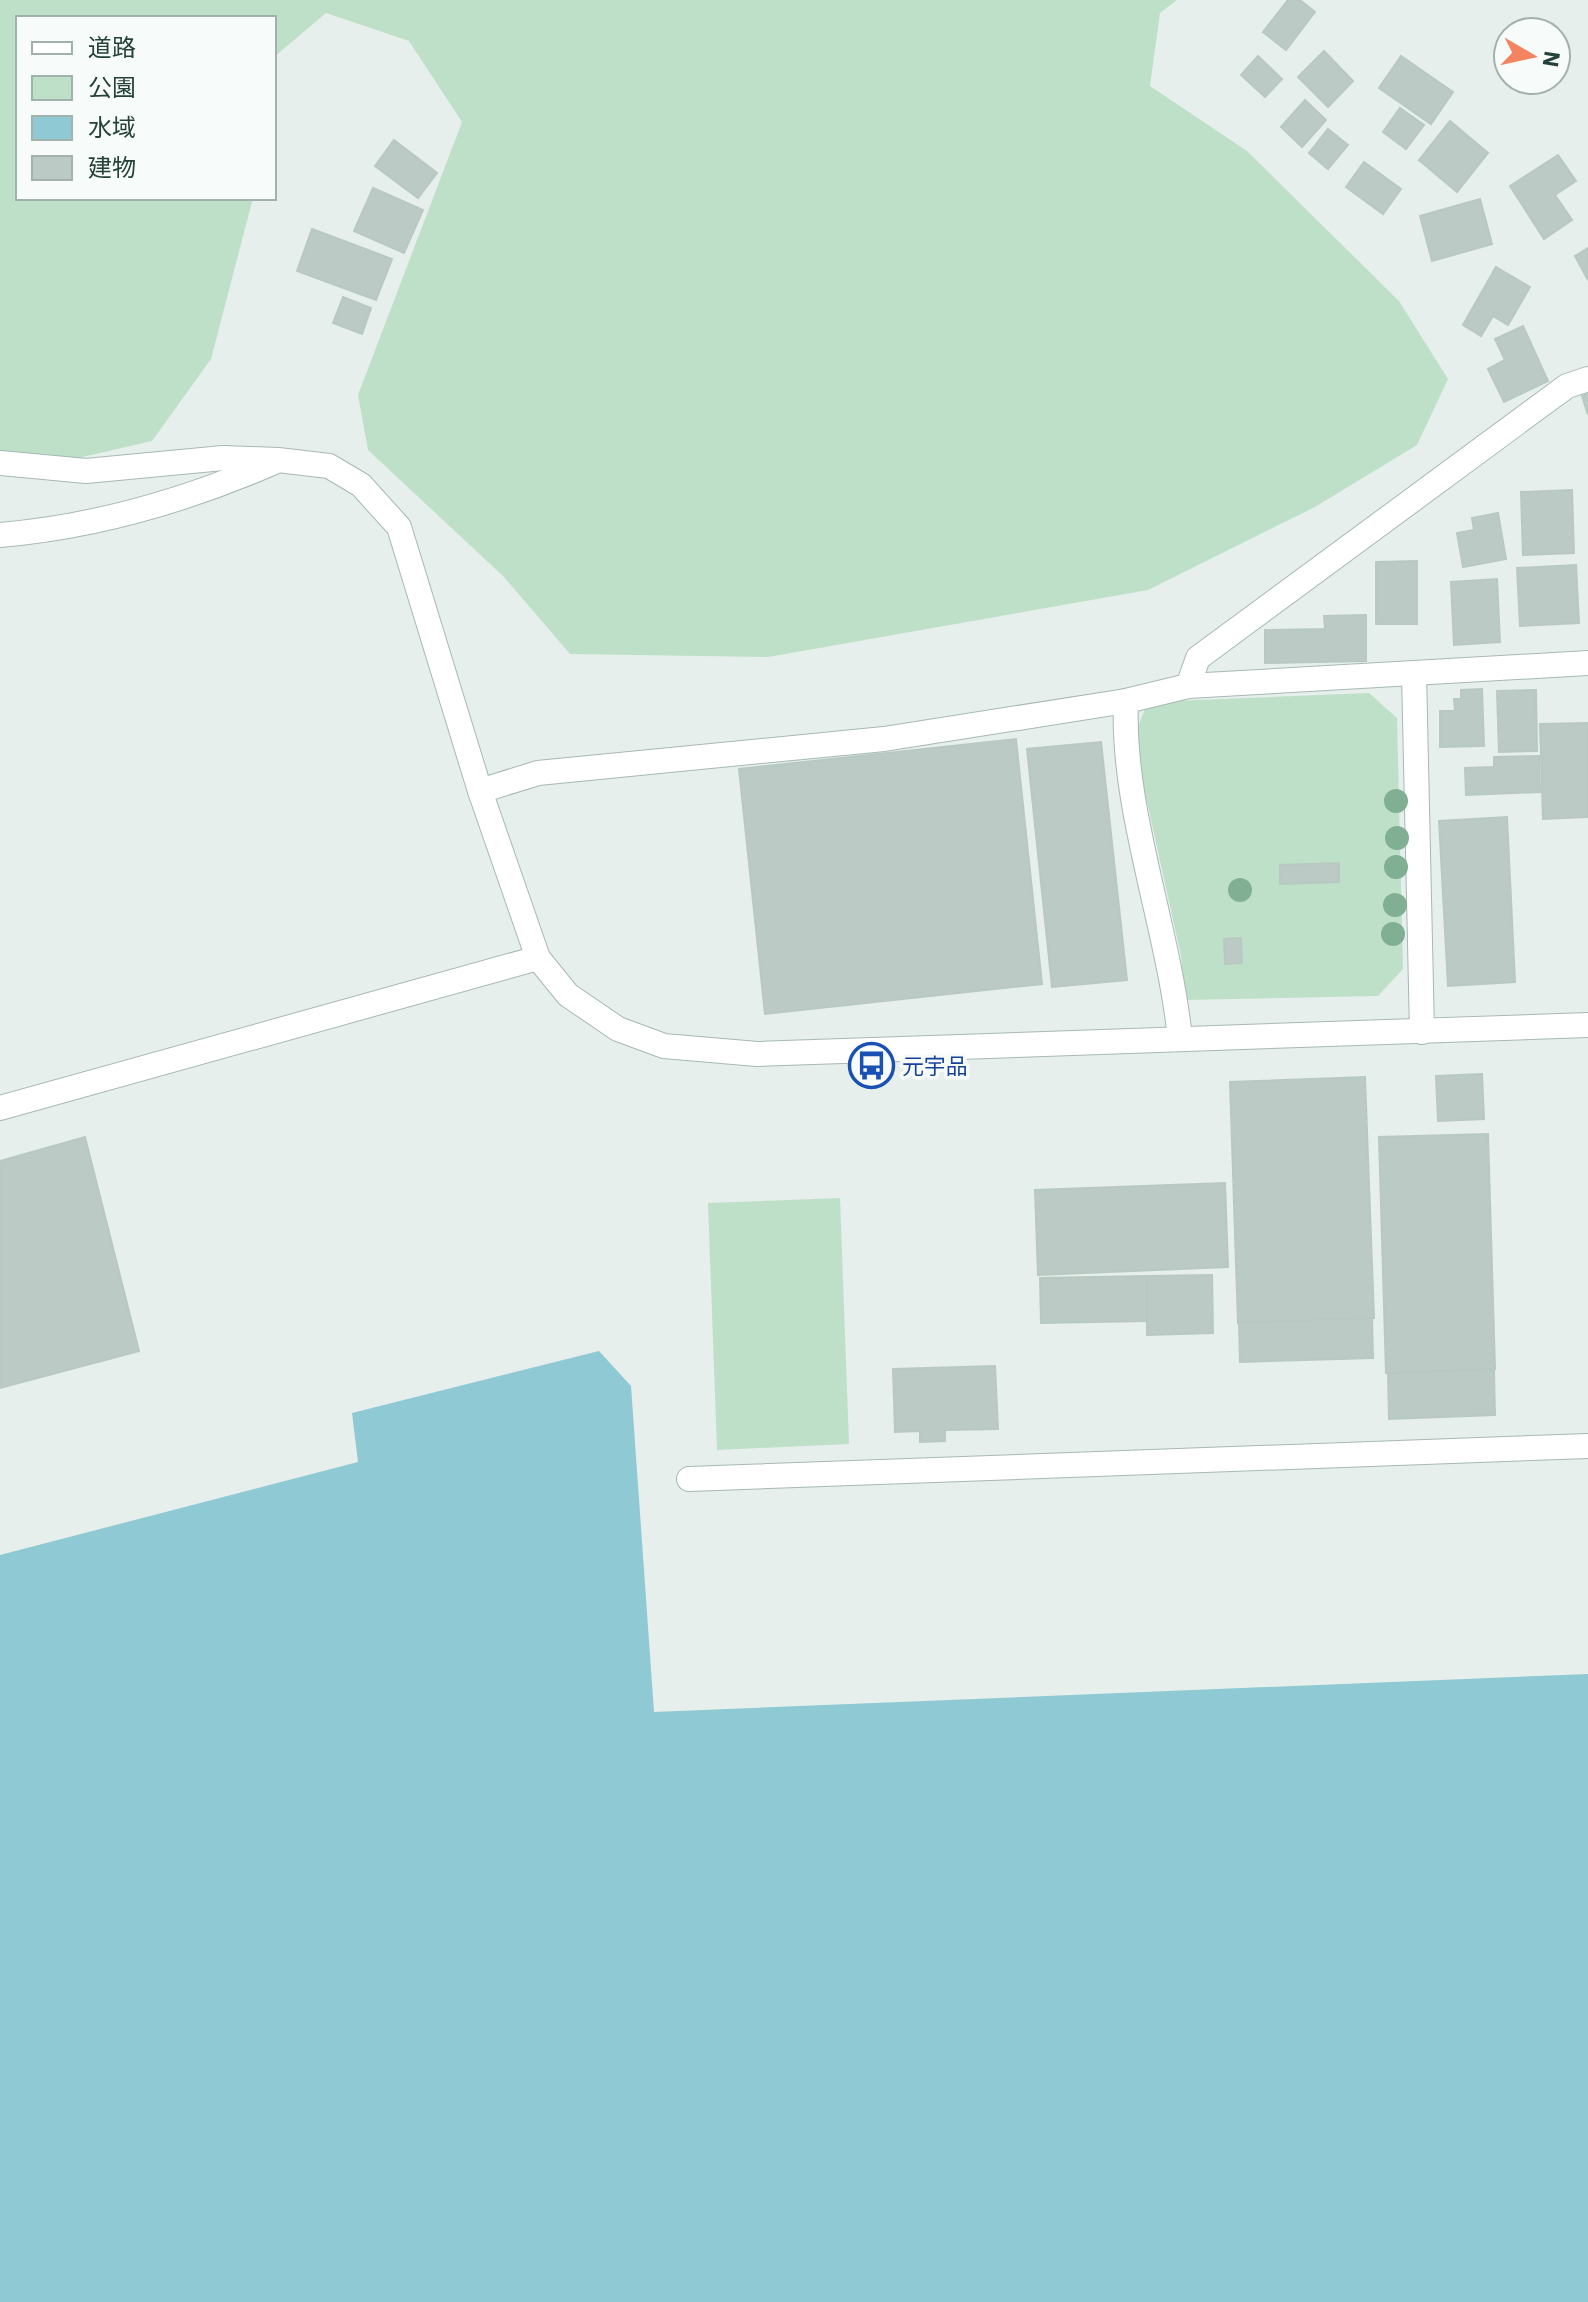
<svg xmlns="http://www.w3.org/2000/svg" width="1588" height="2302" font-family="'IBM Plex Sans','Noto Sans JP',sans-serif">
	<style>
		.green { fill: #bfe0c8 }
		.water { fill: #8ec9d4 }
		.building { fill: #bbcac4; stroke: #b8c9c2; stroke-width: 2 }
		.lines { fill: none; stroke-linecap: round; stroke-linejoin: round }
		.minor-casing { stroke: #a8b8b2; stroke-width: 26 }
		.minor { stroke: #fff; stroke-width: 24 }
		.tree { fill: #80af93 }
		.labels { text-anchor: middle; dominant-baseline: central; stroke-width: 7; stroke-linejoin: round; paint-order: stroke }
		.transit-label { font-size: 22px; fill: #164399; stroke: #f7fbf9; text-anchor: start }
	</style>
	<rect width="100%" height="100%" fill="#e6efeb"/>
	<g class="green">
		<path d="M0,0H1177L1160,13L1150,86L1247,151L1399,301L1448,379L1417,445L1315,507L1148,590L768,657L570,654L504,577L368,450L358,395L462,122L409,41L326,13L274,57V18H18V198H253L211,359L152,441L0,476Z"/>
		<path d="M1369,693L1397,718L1403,969L1378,996L1185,1000L1181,956L1133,738L1148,702Z"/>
		<path d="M840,1198L849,1444L717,1450L708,1203Z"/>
	</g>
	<path class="water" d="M599,1351L631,1386L654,1712L1588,1674V2302H0V1555L358,1462L352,1413Z"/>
	<g class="building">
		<path d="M1288,0H1300L1315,12L1286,50L1263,32Z"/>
		<path d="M1324,51L1353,81L1328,107L1298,77Z"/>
		<path d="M1258,56L1282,79L1265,97L1241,75Z"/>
		<path d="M1401,56L1453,92L1431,124L1379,88Z"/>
		<path d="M1305,100L1326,120L1302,147L1281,127Z"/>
		<path d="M1400,108L1424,125L1406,149L1383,132Z"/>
		<path d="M1450,121L1488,153L1457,192L1419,160Z"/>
		<path d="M1328,129L1348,145L1328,169L1309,153Z"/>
		<path d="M394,140L437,173L418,198L375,166Z"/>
		<path d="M1558,155L1576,181L1555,195L1572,220L1544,239L1510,186Z"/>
		<path d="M1364,162L1401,189L1383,214L1346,187Z"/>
		<path d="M373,188L423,210L404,253L354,231Z"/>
		<path d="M1480,199L1492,244L1432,261L1420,216Z"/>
		<path d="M312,229L392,259L376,300L297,271Z"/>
		<path d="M1588,248V280L1575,256Z"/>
		<path d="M1496,267L1530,287L1508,325L1493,316L1481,336L1463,325Z"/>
		<path d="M343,297L371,308L362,334L333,323Z"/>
		<path d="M1523,326L1548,381L1504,402L1488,369L1505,360L1495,339Z"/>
		<path d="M1588,394V415L1582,396Z"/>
		<path d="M1572,490L1574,553L1523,555L1521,492Z"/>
		<path d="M1498,513L1506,559L1463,567L1457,533L1474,530L1472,518Z"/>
		<path d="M1417,561V624H1376V562Z"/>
		<path d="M1576,565L1579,623L1520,626L1517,568Z"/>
		<path d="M1497,579L1500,642L1454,645L1451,582Z"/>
		<path d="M1366,615V661L1265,663V630L1325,629L1324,616Z"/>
		<path d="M1482,689L1484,746L1440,747V711H1455L1454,699H1461V690Z"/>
		<path d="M1536,690L1537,751L1499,752L1497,691Z"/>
		<path d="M1588,723V817L1543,819L1540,724Z"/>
		<path d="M1016,739L1042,984L765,1014L739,769Z"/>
		<path d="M1101,742L1127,980L1052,987L1027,749Z"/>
		<path d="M1539,756L1540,792L1466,795L1465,768L1494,767V757Z"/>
		<path d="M1507,817L1515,982L1448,986L1439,821Z"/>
		<path d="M1339,863V882L1280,884V865Z"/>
		<path d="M1241,938L1242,963L1225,964L1224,939Z"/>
		<path d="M1482,1074L1484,1119L1438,1121L1436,1076Z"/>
		<path d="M1365,1077L1374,1318L1238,1323L1230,1082Z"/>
		<path d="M1488,1134L1495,1369L1386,1373L1379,1137Z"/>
		<path d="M85,1137L139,1351L0,1388V1161Z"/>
		<path d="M1225,1183L1228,1267L1038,1275L1035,1190Z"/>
		<path d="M1212,1275L1213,1333L1147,1335V1276Z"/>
		<path d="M1147,1276V1321L1041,1323L1040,1278Z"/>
		<path d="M1372,1318L1373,1358L1240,1362L1239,1323Z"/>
		<path d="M995,1366L998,1429L945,1430V1441L920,1442V1431L895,1432L893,1369Z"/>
		<path d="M1494,1370L1495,1415L1389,1419L1388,1373Z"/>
	</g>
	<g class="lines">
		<defs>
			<g id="minor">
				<path d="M0,463L86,471L223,458L278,460L329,466L361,485L399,527L480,791L538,958L568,995L618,1029L664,1046L757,1054L1588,1025"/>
				<path d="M0,535C93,527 187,500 272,463"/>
				<path d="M1414,673L1422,1032"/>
				<path d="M1188,686L1198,658L1567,386L1588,379"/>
				<path d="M1126,701C1121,809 1169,928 1180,1039"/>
				<path d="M480,791L538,773L884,739L1126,701L1188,686L1588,663"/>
				<path d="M0,1108L538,958"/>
				<path d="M689,1479L1588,1446"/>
			</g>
		</defs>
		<use href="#minor" class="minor-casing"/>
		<use href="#minor" class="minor"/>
	</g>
	<g class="tree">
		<circle cx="1396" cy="801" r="12"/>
		<circle cx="1397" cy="838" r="12"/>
		<circle cx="1396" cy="867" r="12"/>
		<circle cx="1240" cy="890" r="12"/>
		<circle cx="1395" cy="905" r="12"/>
		<circle cx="1393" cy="934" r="12"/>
	</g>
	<defs>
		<symbol id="bus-ring" viewBox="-11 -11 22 22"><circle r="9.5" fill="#f7fbf9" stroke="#1a4fb4" stroke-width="1.5"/><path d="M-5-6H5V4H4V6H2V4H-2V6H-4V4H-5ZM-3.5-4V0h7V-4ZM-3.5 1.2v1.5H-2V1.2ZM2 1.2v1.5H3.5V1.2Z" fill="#1a4fb4"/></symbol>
	</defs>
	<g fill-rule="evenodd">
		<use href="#bus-ring" x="846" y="1040" width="51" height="51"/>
	</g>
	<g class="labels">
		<g class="transit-label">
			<text x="902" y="1065">元宇品</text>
		</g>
	</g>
	<rect x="16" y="16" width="260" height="184" fill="#f7fbf9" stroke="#a3b1ad" stroke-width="2"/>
	<rect x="32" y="42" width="40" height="12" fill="#ffffff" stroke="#a3b1ad" stroke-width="2"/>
	<text x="88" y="56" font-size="24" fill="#24423a">道路</text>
	<rect x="32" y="76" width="40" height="24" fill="#bfe0c8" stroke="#a3b1ad" stroke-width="2"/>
	<text x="88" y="96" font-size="24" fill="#24423a">公園</text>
	<rect x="32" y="116" width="40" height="24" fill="#8ec9d4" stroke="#a3b1ad" stroke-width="2"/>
	<text x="88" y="136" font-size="24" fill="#24423a">水域</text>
	<rect x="32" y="156" width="40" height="24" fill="#bbcac4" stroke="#a3b1ad" stroke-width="2"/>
	<text x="88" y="176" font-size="24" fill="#24423a">建物</text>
	<g transform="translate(1532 56) rotate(99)"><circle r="38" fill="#f7fbf9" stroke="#a3b1ad" stroke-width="2"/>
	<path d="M0-6L14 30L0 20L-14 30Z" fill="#f4845f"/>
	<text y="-12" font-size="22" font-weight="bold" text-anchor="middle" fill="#24423a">N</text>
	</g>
</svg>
